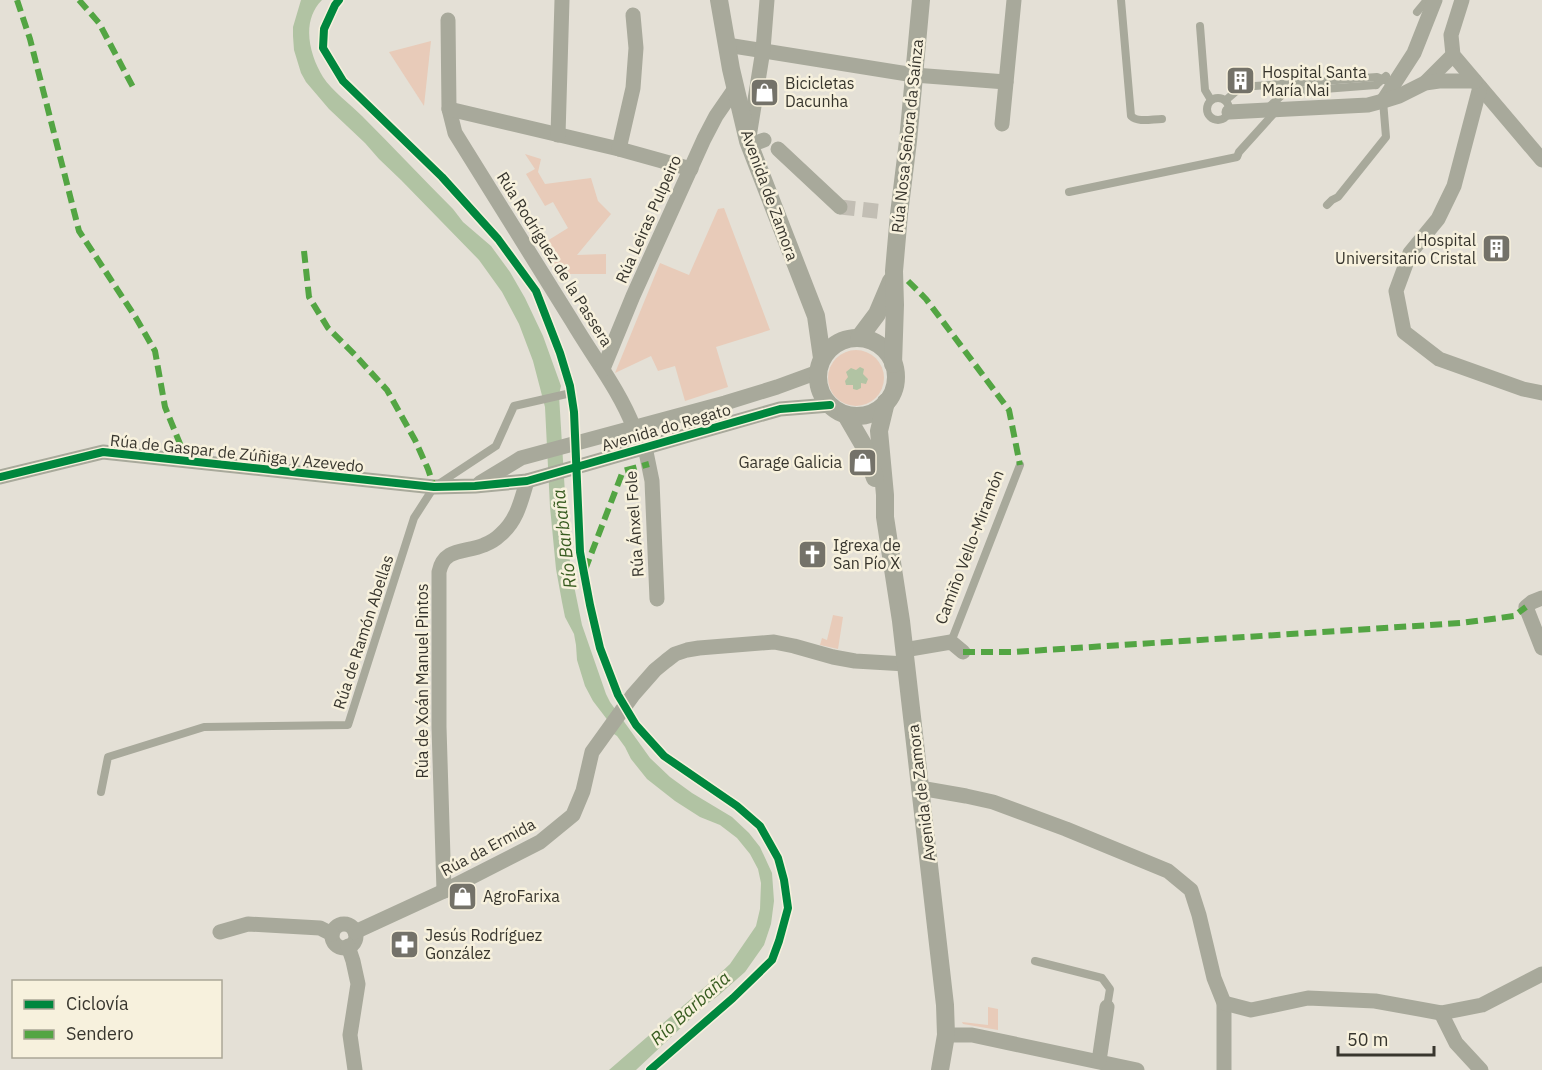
<svg xmlns="http://www.w3.org/2000/svg" width="1542" height="1070" font-family="'IBM Plex Sans',sans-serif">
	<style>
		.green { fill: #e8cbb9 }
		.water { fill: #b1c3a3 }
		.lines { fill: none; stroke-linecap: round; stroke-linejoin: round }
		.minor-tunnel { stroke: #c2beb4; stroke-width: 15; stroke-dasharray: 15 8; stroke-linecap: butt }
		.service { stroke: #a8a99b; stroke-width: 8 }
		.minor { stroke: #a8a99b; stroke-width: 15 }
		.tertiary { stroke: #a8a99b; stroke-width: 18 }
		.service-bridge { stroke: #a8a99b; stroke-width: 8 }
		.quiet { stroke: #53a543; stroke-width: 6; stroke-dasharray: 12 6; stroke-linecap: butt }
		.cycleway-casing { stroke: #f7f1dd; stroke-width: 11 }
		.cycleway { stroke: #00873e; stroke-width: 8 }
		.labels { text-anchor: middle; dominant-baseline: central; stroke-width: 5; stroke-linejoin: round; paint-order: stroke }
		.poi-label { font-size: 16px; fill: #38362e; stroke: #f7f1dd; text-anchor: start }
		.street-label { font-size: 16px; fill: #38362e; stroke: #f7f1dd }
		.water-label { font-size: 18px; font-style: italic; fill: #385c20; stroke: #f7f1dd }
	</style>
	<rect width="100%" height="100%" fill="#e4e0d6"/>
	<g class="green">
		<path d="M431,41L424,106L389,52Z"/>
		<path d="M525,154L541,159L538,172L545,184L591,178L598,201L611,214L577,255L606,254V274H557L539,246L568,228L553,202L545,206L526,174L535,169Z"/>
		<path d="M724,208L770,330L716,347L728,387L685,401L675,366L658,371L651,356L615,373L660,263L689,275L718,209Z"/>
		<circle cx="856" cy="378" r="28"/>
		<path d="M833,615L843,617L838,649L820,645L822,638L827,640Z"/>
		<path d="M988,1007L998,1009V1030L963,1024L962,1022L988,1025Z"/>
	</g>
	<g class="water">
		<path d="M301,0H322C301,21 309,54 323,77C332,91 350,104 362,116C393,147 422,178 453,209L463,222L491,246L510,272L525,298L543,336L561,386L559,395L568,543L571,571L582,625L606,694L610,702L650,758L670,777L692,793L732,817L749,833L760,847L772,873L774,901L771,924L764,945L745,972L719,995L703,1007L636,1070H609L714,979L730,964L756,926L760,909L761,883L758,869L750,854L737,838L720,825L700,817L675,801L647,779L631,759L625,747L617,736L614,734L609,722L593,701L585,686L577,660L576,645L574,634L565,617L562,602L556,569L550,507L545,407L533,361L519,324L502,292L479,260L401,180L379,159L365,143L329,109L306,82L301,73L294,50L293,36V27Z"/>
		<path d="M860,367L864,369L863,374L868,379L866,384L861,383V388L857,390L853,389V385H846L845,381L848,377L846,372L851,368L856,370Z"/>
	</g>
	<g class="lines">
		<path class="minor-tunnel" d="M840,207L885,212"/>
		<g class="service">
			<path d="M1121,0L1131,116C1138,123 1152,119 1162,119"/>
			<path d="M1417,12L1427,0"/>
			<path d="M1200,26L1205,90L1211,100"/>
			<circle cx="1218" cy="109" r="11"/>
			<path d="M1226,100L1241,87L1377,77L1387,81"/>
			<path d="M1267,109L1285,92L1376,85"/>
			<path d="M1069,192L1237,157L1239,152L1276,111"/>
			<path d="M1327,205L1332,200L1338,197L1386,137L1383,101"/>
			<path d="M951,642L1020,465"/>
			<path d="M101,792L108,757L204,727L348,725L414,518L434,487L496,446L514,406L571,393"/>
			<path d="M1035,961L1102,978L1110,989L1107,1007"/>
		</g>
		<g class="minor">
			<path d="M1462,0L1451,35L1453,55L1542,160"/>
			<path d="M448,20L449,109L455,133C494,196 533,259 572,321C593,357 619,389 634,428"/>
			<path d="M727,45L914,75L1006,82"/>
			<path d="M1425,83L1453,55"/>
			<path d="M1480,87L1454,186L1438,219L1410,253L1396,291L1404,332L1439,359L1523,389L1542,393"/>
			<path d="M1383,101L1414,53L1435,0"/>
			<path d="M449,109L619,149L691,169"/>
			<path d="M1229,112L1368,105L1383,101L1399,96L1425,83L1439,81H1475"/>
			<path d="M1002,124L1014,0"/>
			<path d="M558,135L562,0"/>
			<path d="M749,137L763,50L767,0"/>
			<path d="M750,145L764,140"/>
			<path d="M619,149L633,88L636,48L633,15"/>
			<path d="M778,149L840,207"/>
			<path d="M603,369L633,296L704,139L716,116L736,87"/>
			<path d="M645,447L652,481L657,599"/>
			<path d="M0,477L103,452L434,487L475,486L527,481L780,409L830,405"/>
			<path d="M480,483L521,458L725,403L777,387L818,372"/>
			<path d="M1542,598L1532,602L1526,607L1542,648"/>
			<path d="M904,650L951,642L963,652"/>
			<path d="M920,788L966,796L993,802L1066,829L1168,871L1191,890L1199,915L1214,978L1224,1003V1070"/>
			<path d="M444,891L439,727V572C444,547 466,553 484,545C489,543 496,539 500,535C517,521 521,501 527,481"/>
			<circle cx="344" cy="936" r="12"/>
			<path d="M220,932L248,924L320,928L332,934"/>
			<path d="M355,932L444,891L540,842L573,815L583,791L592,752L633,695L655,670L666,661L675,654L687,650L699,648L774,642L794,646L833,657L855,661L906,664"/>
			<path d="M348,946L353,961L358,984L350,1035L355,1070"/>
			<path d="M1224,1003L1251,1010L1308,998L1375,1001L1441,1013L1482,1005L1542,974"/>
			<path d="M1441,1013L1456,1043L1481,1070"/>
			<path d="M946,1035H972L1137,1070"/>
			<path d="M1099,1061L1107,1007"/>
		</g>
		<g class="tertiary">
			<path d="M719,0L731,69L748,141L816,316L822,358"/>
			<circle cx="857" cy="377" r="39"/>
			<path d="M859,338L877,314L891,281"/>
			<path d="M893,364L895,305L894,271L899,214L908,141L921,0"/>
			<path d="M886,402L879,431L885,495V517L901,621L945,1005L946,1035L940,1070"/>
			<path d="M846,415L864,446L875,478"/>
		</g>
		<path class="service-bridge" d="M1376,85L1386,76"/>
		<g class="quiet">
			<path d="M17,0L30,39L79,231L136,318L155,351L165,407L187,461"/>
			<path d="M79,0L99,23L134,89"/>
			<path d="M304,251L309,297L328,328L355,355L387,390L415,440L428,469L434,487"/>
			<path d="M908,281L926,299L1009,410L1020,465"/>
			<path d="M585,570L623,471L649,464"/>
			<path d="M963,652H1014L1461,623L1514,616L1526,607"/>
		</g>
		<defs>
			<g id="cycleway">
				<path d="M339,0L335,5L324,29L323,48L343,81L442,177L498,239L536,291L560,353L570,386L574,412L580,552L590,605L600,648L618,695L636,725L664,756L737,806L760,826L778,858L784,880L788,908L779,941L772,960L733,998L650,1070"/>
				<path d="M0,477L103,452L434,487L475,486L527,481L780,409L830,405"/>
			</g>
		</defs>
		<use href="#cycleway" class="cycleway-casing"/>
		<use href="#cycleway" class="cycleway"/>
	</g>
	<defs>
		<symbol id="building-square" viewBox="-11 -11 22 22"><rect x="-9" y="-9" width="18" height="18" rx="4" fill="#747269" stroke="#f7f1dd"/><path d="M-4-6H4V6H1V3H-1V6H-4ZM-2.5-4.3h1.7v1.8h-1.7ZM.8-4.3h1.7v1.8H.8ZM-2.5-1h1.7V.8h-1.7ZM.8-1h1.7V.8H.8Z" fill="#fff"/></symbol>
		<symbol id="shop-square" viewBox="-11 -11 22 22"><rect x="-9" y="-9" width="18" height="18" rx="4" fill="#747269" stroke="#f7f1dd"/><path d="M-5-2.5h2.3a2.7 3.5 0 0 1 5.4 0H5L5.5 6h-11ZM-1.5-2.5h3a1.5 2.3 0 0 0-3 0Z" fill="#fff"/></symbol>
		<symbol id="church-square" viewBox="-11 -11 22 22"><rect x="-9" y="-9" width="18" height="18" rx="4" fill="#747269" stroke="#f7f1dd"/><path d="M-1.2-6h2.4v3.5h3.3v2.4h-3.3V6h-2.4V-.1h-3.3v-2.4h3.3Z" fill="#fff"/></symbol>
		<symbol id="pharmacy-square" viewBox="-11 -11 22 22"><rect x="-9" y="-9" width="18" height="18" rx="4" fill="#747269" stroke="#f7f1dd"/><path d="M-2-6h4v4h4v4h-4v4h-4v-4h-4v-4h4Z" fill="#fff"/></symbol>
	</defs>
	<g fill-rule="evenodd">
		<use href="#building-square" x="1224" y="64" width="33" height="33"/>
		<use href="#shop-square" x="748" y="76" width="33" height="33"/>
		<use href="#building-square" x="1480" y="232" width="33" height="33"/>
		<use href="#shop-square" x="846" y="446" width="33" height="33"/>
		<use href="#church-square" x="796" y="538" width="33" height="33"/>
		<use href="#shop-square" x="446" y="880" width="33" height="33"/>
		<use href="#pharmacy-square" x="388" y="928" width="33" height="33"/>
	</g>
	<g class="labels">
		<g class="poi-label">
			<text x="1262" y="72">Hospital Santa<tspan x="1262" dy="18">María Nai</tspan></text>
			<text x="785" y="83">Bicicletas<tspan x="785" dy="18">Dacunha</tspan></text>
			<text x="1476" y="240" text-anchor="end">Hospital<tspan x="1476" dy="18">Universitario Cristal</tspan></text>
			<text x="842" y="462" text-anchor="end">Garage Galicia</text>
			<text x="833" y="545">Igrexa de<tspan x="833" dy="18">San Pío X</tspan></text>
			<text x="483" y="896">AgroFarixa</text>
			<text x="425" y="935">Jesús Rodríguez<tspan x="425" dy="18">González</tspan></text>
		</g>
		<g class="street-label">
			<text transform="translate(907 136) rotate(-84)">Rúa Nosa Señora da Saínza</text>
			<text transform="translate(770 195) rotate(70)">Avenida de Zamora</text>
			<text transform="translate(648 219) rotate(-66)">Rúa Leiras Pulpeiro</text>
			<text transform="translate(555 259) rotate(58)">Rúa Rodríguez de la Passera</text>
			<text transform="translate(666 427) rotate(-16)">Avenida do Regato</text>
			<text transform="translate(237 453) rotate(6)">Rúa de Gaspar de Zúñiga y Azevedo</text>
			<text transform="translate(634 524) rotate(-94)">Rúa Ánxel Fole</text>
			<text transform="translate(969 547) rotate(-69)">Camiño Vello-Miramón</text>
			<text transform="translate(363 632) rotate(-72)">Rúa de Ramón Abellas</text>
			<text transform="translate(422 681) rotate(-90)">Rúa de Xoán Manuel Pintos</text>
			<text transform="translate(921 793) rotate(-97)">Avenida de Zamora</text>
			<text transform="translate(488 847) rotate(-28)">Rúa da Ermida</text>
		</g>
		<g class="water-label">
			<text transform="translate(564 539) rotate(-97)">Río Barbaña</text>
			<text transform="translate(690 1008) rotate(-42)">Río Barbaña</text>
		</g>
	</g>
	<rect x="12" y="980" width="210" height="78" fill="#f7f1dd" stroke="#aba697" stroke-width="1.5"/>
	<rect x="24" y="1000" width="30" height="9" fill="#00873e" stroke="#aba697" stroke-width="1.5"/>
	<text x="66" y="1010" font-size="18" fill="#38362e">Ciclovía</text>
	<rect x="24" y="1030" width="30" height="9" fill="#53a543" stroke="#aba697" stroke-width="1.5"/>
	<text x="66" y="1040" font-size="18" fill="#38362e">Sendero</text>
	<path d="M1338 1046v9h96v-9" fill="none" stroke="#38362e" stroke-width="3"/>
	<text x="1347" y="1046" font-size="18" fill="#38362e" stroke="#f7f1dd" stroke-width="4.5" paint-order="stroke">50 m</text>
</svg>
